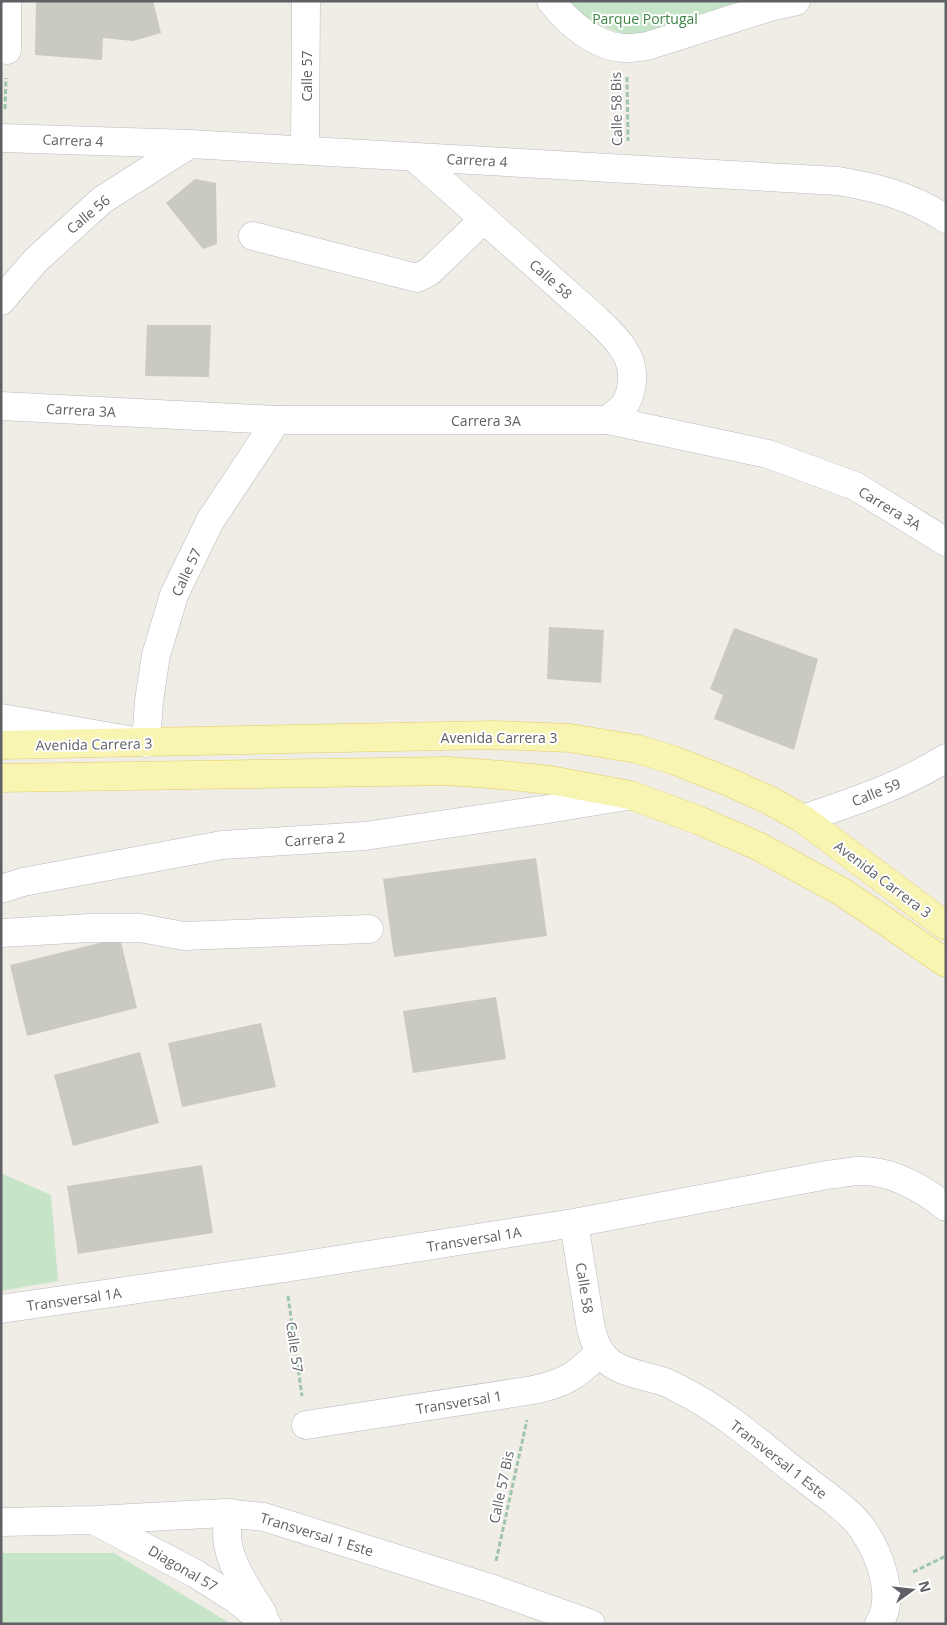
<svg xmlns="http://www.w3.org/2000/svg" width="947" height="1625" font-family="'Open Sans',sans-serif">
	<style>
		.green { fill: #c5e4c8 }
		.building { fill: #cac9c2 }
		.lines { fill: none; stroke-linecap: round; stroke-linejoin: round }
		.minor-casing { stroke: #b8babe; stroke-width: 29 }
		.major-casing { stroke: #e6ce68; stroke-width: 29 }
		.path { stroke: #9ec5ac; stroke-width: 3; stroke-dasharray: 5 2.5; stroke-linecap: butt }
		.minor { stroke: #fff; stroke-width: 28 }
		.major { stroke: #f8f4b1; stroke-width: 28 }
		.labels { text-anchor: middle; dominant-baseline: central; stroke-width: 4; stroke-linejoin: round; paint-order: stroke }
		.park-label { font-size: 14px; fill: #3d8447; stroke: #fff }
		.street-label { font-size: 14px; fill: #5e6065; stroke: #fff }
	</style>
	<rect width="100%" height="100%" fill="#efede6"/>
	<g class="green">
		<path d="M564,1H755L664,32L625,35L587,20Z"/>
		<path d="M1,1173L51,1195L58,1281L1,1291Z"/>
		<path d="M1,1553H114L231,1624H1Z"/>
	</g>
	<g class="building">
		<path d="M36,1H153L161,33L133,41L103,38L102,60L35,55Z"/>
		<path d="M195,179L216,183L217,244L203,249L166,203Z"/>
		<path d="M147,325H211L209,377L145,376Z"/>
		<path d="M549,627L604,630L601,683L547,679Z"/>
		<path d="M734,628L818,659L794,750L714,719L723,695L710,689Z"/>
		<path d="M536,858L547,936L394,957L383,879Z"/>
		<path d="M120,938L137,1008L27,1036L10,965Z"/>
		<path d="M496,997L506,1059L413,1073L403,1011Z"/>
		<path d="M261,1023L276,1087L182,1107L168,1043Z"/>
		<path d="M140,1052L159,1123L73,1146L54,1075Z"/>
		<path d="M202,1165L213,1233L78,1254L67,1186Z"/>
	</g>
	<g class="lines">
		<defs>
			<g id="minor">
				<path d="M551,1C568,23 598,49 627,48C634,48 640,47 647,46L770,7L796,1"/>
				<path d="M7,50V1"/>
				<path d="M1,138L190,144L838,181C879,188 911,196 946,219"/>
				<path d="M305,150L306,1"/>
				<path d="M414,157L594,317C613,335 635,354 632,382C631,391 629,400 623,407C618,412 612,416 608,420"/>
				<path d="M253,236L417,278L429,272L484,219"/>
				<path d="M1,301L36,260L102,200L190,144"/>
				<path d="M1,406L277,420H608L768,454L855,486L946,542"/>
				<path d="M1,718L146,743L149,701L156,655L174,595L210,521L277,420"/>
				<path d="M803,819C852,802 902,786 946,758"/>
				<path d="M1,889L23,882L222,845L365,836L548,809L627,796"/>
				<path d="M1,933L90,928H140L184,936L369,929"/>
				<path d="M574,1223L591,1329C595,1343 599,1355 612,1364C627,1374 647,1376 665,1382C672,1385 679,1389 685,1392C729,1415 766,1449 805,1479C823,1493 852,1512 864,1531C880,1555 896,1597 879,1624"/>
				<path d="M1,1309L285,1268L574,1223L827,1175C837,1174 847,1172 858,1171C890,1170 921,1187 946,1207"/>
				<path d="M306,1425L533,1390C566,1383 576,1376 600,1352"/>
				<path d="M232,1513C215,1547 246,1586 263,1614"/>
				<path d="M95,1521L196,1574L237,1600L267,1624"/>
				<path d="M1,1522L94,1520L224,1513L264,1517L490,1588L591,1624"/>
			</g>
			<g id="major">
				<path d="M1,745L494,735L570,738L637,749L673,760L729,782L771,801L803,819L946,926"/>
				<path d="M1,778L448,771L502,775L550,780L630,795L698,820L758,846L844,893L946,963"/>
			</g>
		</defs>
		<use href="#minor" class="minor-casing"/>
		<use href="#major" class="major-casing"/>
		<g class="path">
			<path d="M627,77L628,141"/>
			<path d="M5,109L6,78"/>
			<path d="M288,1296L302,1396"/>
			<path d="M496,1561L527,1420"/>
			<path d="M913,1572L946,1556"/>
		</g>
		<use href="#minor" class="minor"/>
		<use href="#major" class="major"/>
	</g>
	<g class="labels">
		<g class="park-label">
			<text x="645" y="18">Parque Portugal</text>
		</g>
		<g class="street-label">
			<text transform="translate(306 76) rotate(-90)">Calle 57</text>
			<text transform="translate(616 109) rotate(-91)">Calle 58 Bis</text>
			<text transform="translate(73 140) rotate(2)">Carrera 4</text>
			<text transform="translate(477 160) rotate(3)">Carrera 4</text>
			<text transform="translate(88 214) rotate(-40)">Calle 56</text>
			<text transform="translate(551 279) rotate(42)">Calle 58</text>
			<text transform="translate(81 410) rotate(3)">Carrera 3A</text>
			<text x="486" y="420">Carrera 3A</text>
			<text transform="translate(890 508) rotate(31)">Carrera 3A</text>
			<text transform="translate(186 572) rotate(-65)">Calle 57</text>
			<text x="499" y="737">Avenida Carrera 3</text>
			<text transform="translate(94 744) rotate(-1)">Avenida Carrera 3</text>
			<text transform="translate(876 792) rotate(-22)">Calle 59</text>
			<text transform="translate(315 839) rotate(-4)">Carrera 2</text>
			<text transform="translate(883 879) rotate(37)">Avenida Carrera 3</text>
			<text transform="translate(474 1239) rotate(-9)">Transversal 1A</text>
			<text transform="translate(585 1288) rotate(81)">Calle 58</text>
			<text transform="translate(74 1299) rotate(-8)">Transversal 1A</text>
			<text transform="translate(295 1347) rotate(82)">Calle 57</text>
			<text transform="translate(459 1402) rotate(-9)">Transversal 1</text>
			<text transform="translate(779 1459) rotate(38)">Transversal 1 Este</text>
			<text transform="translate(501 1487) rotate(-78)">Calle 57 Bis</text>
			<text transform="translate(317 1534) rotate(17)">Transversal 1 Este</text>
			<text transform="translate(183 1568) rotate(30)">Diagonal 57</text>
		</g>
	</g>
	<rect width="947" height="1625" fill="none" stroke="#5e6065" stroke-width="5"/>
	<g transform="translate(912 1590) rotate(75)" stroke="#ffffff" stroke-width="4" paint-order="stroke">
	<path d="M0-4L9 19L0 12L-9 19Z" fill="#5e6065"/>
	<text y="-8" font-size="14" font-weight="bold" text-anchor="middle" fill="#5e6065">N</text>
	</g>
</svg>
